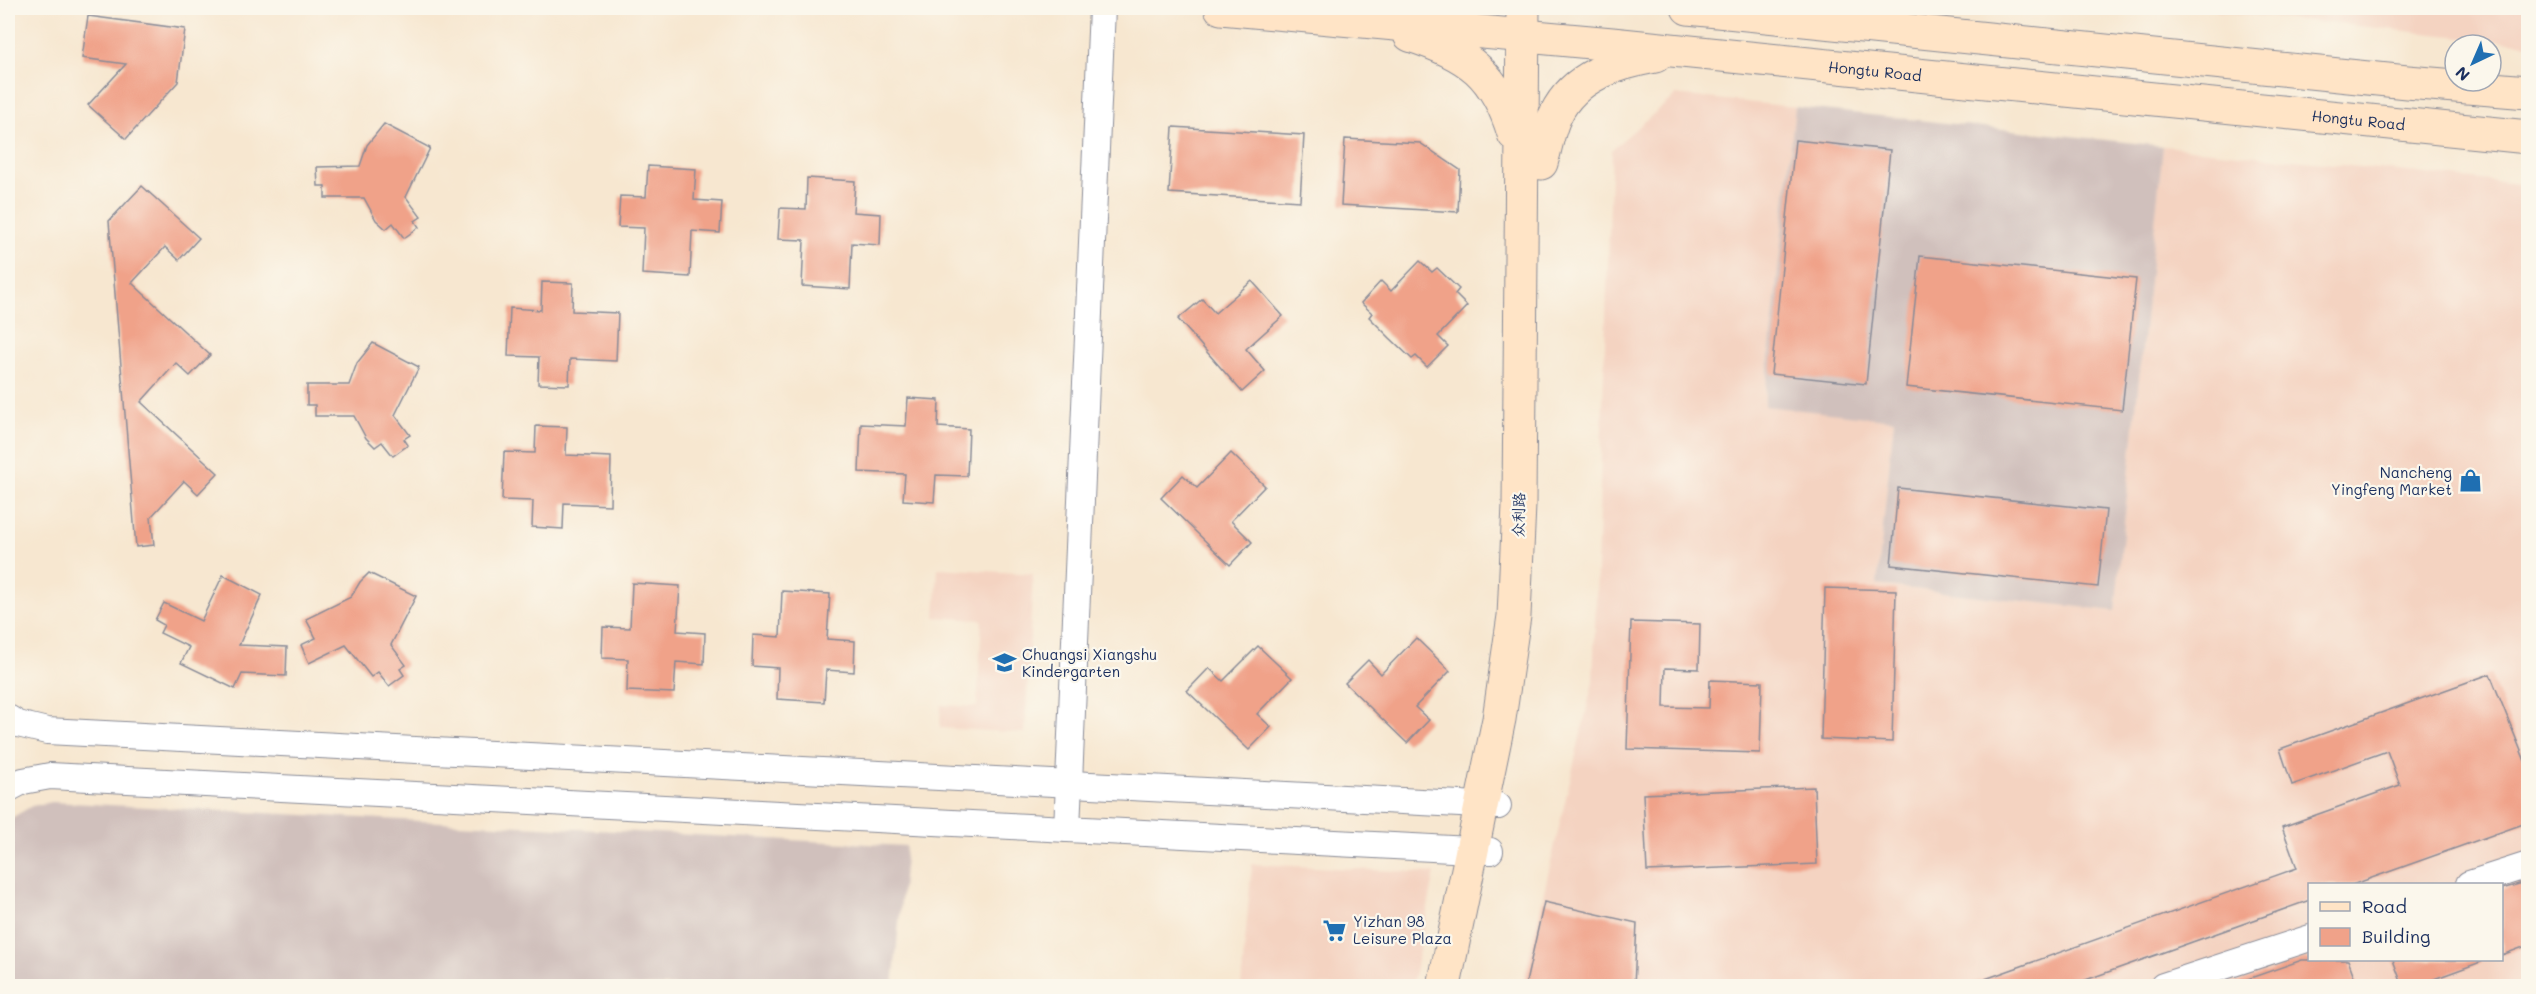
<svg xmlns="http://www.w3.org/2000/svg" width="2536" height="994" font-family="Mali,'LXGW WenKai TC',sans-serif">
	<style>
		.built { fill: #f4d3c1; fill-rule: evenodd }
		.industrial { fill: #d0c0bc }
		.building { fill: #f0a289 }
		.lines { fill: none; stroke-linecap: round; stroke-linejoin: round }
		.street-casing { stroke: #898b97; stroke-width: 28 }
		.secondary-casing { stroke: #898b97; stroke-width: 35 }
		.street { stroke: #fff; stroke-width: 26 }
		.secondary { stroke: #ffe4c6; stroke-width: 33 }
		.labels { text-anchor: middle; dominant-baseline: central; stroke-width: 4.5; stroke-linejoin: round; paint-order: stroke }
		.street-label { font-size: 15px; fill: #1b2f5e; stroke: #fbf7ec }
		.poi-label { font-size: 15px; fill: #1b2f5e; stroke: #fbf7ec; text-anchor: start }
	</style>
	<rect width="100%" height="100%" fill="#fbf7ec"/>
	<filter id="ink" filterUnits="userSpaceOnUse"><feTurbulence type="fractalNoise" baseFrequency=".0167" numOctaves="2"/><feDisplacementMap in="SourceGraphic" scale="12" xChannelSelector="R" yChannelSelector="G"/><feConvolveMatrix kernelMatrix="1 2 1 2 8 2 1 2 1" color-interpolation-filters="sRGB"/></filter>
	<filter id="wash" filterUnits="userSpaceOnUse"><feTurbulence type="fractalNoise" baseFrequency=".008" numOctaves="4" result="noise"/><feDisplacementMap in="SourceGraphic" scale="24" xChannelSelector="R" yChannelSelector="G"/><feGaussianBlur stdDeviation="1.35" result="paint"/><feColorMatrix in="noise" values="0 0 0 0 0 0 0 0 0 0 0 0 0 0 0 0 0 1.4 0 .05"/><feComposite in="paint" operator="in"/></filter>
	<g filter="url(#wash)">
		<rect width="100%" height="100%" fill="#f7e7d0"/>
		<g class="built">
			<path d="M2217,8H2528V44L2216,11Z"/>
			<path d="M1676,95L1795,107L1764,405L1894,420L1877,585L2115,611L2163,146L2528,185V986H1522L1593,682L1612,149ZM2310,884H2502V960H2310Z"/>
			<path d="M938,568L1033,574L1025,733L940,728L941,705L977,707L982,620L935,617Z"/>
			<path d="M1252,864L1435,873L1412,986H1241Z"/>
		</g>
		<g class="industrial">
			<path d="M1795,107L2163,146L2115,611L1877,585L1894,420L1764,406Z"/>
			<path d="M52,802L906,846L893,986H8V820L32,806Z"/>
		</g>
		<g id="blocks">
			<g class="building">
				<path d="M88,16L185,29L178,82L126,139L88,105L126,64L82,58Z"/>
				<path d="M384,124L430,148L406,197L421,217L415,221L419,227L404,238L393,223L386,229L376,220L364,198H325V186H318L317,167L360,166L367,145Z"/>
				<path d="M1173,127L1304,135L1300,201L1169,193Z"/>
				<path d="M1345,139L1420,143L1460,170L1458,212L1341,205Z"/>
				<path d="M1795,140L1890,150L1866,384L1771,374Z"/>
				<path d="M648,166L696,169L694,200L722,202L720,233L692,231L690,277L642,274L644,228L618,227L620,196L646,197Z"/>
				<path d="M807,178L855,181L853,212L881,214L880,245L852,243L850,289L802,286L804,240L778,239L780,208L806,209Z"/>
				<path d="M142,186L199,238L179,260L165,247L132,283L210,355L190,376L176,363L141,402L218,473L198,494L184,481L151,517L154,545L136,547L109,221Z"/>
				<path d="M1920,256L2136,279L2122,410L1906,387Z"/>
				<path d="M1420,261L1432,272L1437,268L1459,289L1455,294L1467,306L1438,336L1448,346L1427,367L1416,356L1412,359L1390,338L1369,317L1372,313L1361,303L1381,281L1391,291Z"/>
				<path d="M1252,281L1283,316L1246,349L1265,371L1242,392L1178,319L1202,299L1215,313Z"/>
				<path d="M542,282L573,283L572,311L618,313L616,361L570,359L569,385L538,384L539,357L508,356L510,308L541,310Z"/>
				<path d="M373,343L419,367L395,415L410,435L404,439L408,445L393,456L382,442L375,447L366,438L354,416H315V405H307V385H349L357,363Z"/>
				<path d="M908,398L939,400L938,427L969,429L967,476L936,475L934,502L903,500L905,474L859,472L861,424L906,426Z"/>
				<path d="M536,426L567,427L566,455L611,457L610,505L564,503L563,529L532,527L533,501L502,500L504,452L535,453Z"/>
				<path d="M1231,453L1265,486L1231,521L1252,542L1230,565L1161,498L1183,475L1197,488Z"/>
				<path d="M1898,488L2106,510L2098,587L1891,565Z"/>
				<path d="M369,573L416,596L391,645L406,665L400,669L404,675L389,686L378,672L371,677L346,645L309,663L301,645L316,638L306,619L351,597L360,582Z"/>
				<path d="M223,575L262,595L239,645L287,647L286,676L242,674L235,689L181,663L189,647L160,633L164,625L155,620L164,603L201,621Z"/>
				<path d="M632,583L680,586L677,631L705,633L704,664L676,662L674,693L627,691L628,659L602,658L603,627L630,628Z"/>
				<path d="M1825,588L1896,590L1892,742L1821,739Z"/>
				<path d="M782,591L830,594L827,639L855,641L854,672L826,670L824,702L777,699L778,668L752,666L753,635L780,637Z"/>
				<path d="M1631,622L1700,624L1699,669L1665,668L1664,707L1709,708L1710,680L1762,682L1760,753L1627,749Z"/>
				<path d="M1416,638L1450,671L1415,707L1429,720L1407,743L1345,683L1368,660L1381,674Z"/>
				<path d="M1258,646L1292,678L1257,714L1271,727L1249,750L1187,691L1209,668L1223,681Z"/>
				<path d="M2490,674L2529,771V822L2352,885H2310V900L2066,987H1971V984L2297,868L2282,827L2400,785L2387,751L2292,785L2280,749Z"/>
				<path d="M1814,787L1817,864L1647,871L1643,794Z"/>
				<path d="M2529,881V945L2502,955V889Z"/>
				<path d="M1544,902L1637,923L1634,987H1525Z"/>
				<path d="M2302,960H2348L2358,987H2233V984Z"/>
				<path d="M2393,960H2481V962L2434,979L2437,987H2403Z"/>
			</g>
		</g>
	</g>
	<g filter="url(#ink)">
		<use href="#blocks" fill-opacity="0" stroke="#898b97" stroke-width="1.5"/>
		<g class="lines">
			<defs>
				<g id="street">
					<path d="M8,718L18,724L47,731L1498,806"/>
					<path d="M8,789L23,781L50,776L1490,851"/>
					<path d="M1067,829L1102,8"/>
					<path d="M2469,884L2528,865"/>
					<path d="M2163,986L2310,938"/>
				</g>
				<g id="secondary">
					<path id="s1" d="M1221,8L1612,44L2528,137"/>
					<path d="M1688,8L2407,82L2528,92"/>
					<path d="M1410,35C1469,54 1496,74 1514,134"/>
					<path d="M1541,163C1546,147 1548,129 1556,114C1574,76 1616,63 1655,56"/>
					<path d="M1444,986L1499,719L1514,616L1519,505L1523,8"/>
				</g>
			</defs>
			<use href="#street" class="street-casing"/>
			<use href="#secondary" class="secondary-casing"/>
			<use href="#street" class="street"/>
			<use href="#secondary" class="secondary"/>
		</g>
	</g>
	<defs>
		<symbol id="shop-bare" viewBox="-9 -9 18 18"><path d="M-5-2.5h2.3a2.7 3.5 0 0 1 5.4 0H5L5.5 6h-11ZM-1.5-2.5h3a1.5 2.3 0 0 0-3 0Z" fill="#1f6fb2" stroke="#fbf7ec" stroke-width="2.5" paint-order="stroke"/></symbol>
		<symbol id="school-bare" viewBox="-9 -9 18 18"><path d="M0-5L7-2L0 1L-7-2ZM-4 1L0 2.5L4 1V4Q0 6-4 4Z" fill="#1f6fb2" stroke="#fbf7ec" stroke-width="2.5" paint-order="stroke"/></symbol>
		<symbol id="supermarket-bare" viewBox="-9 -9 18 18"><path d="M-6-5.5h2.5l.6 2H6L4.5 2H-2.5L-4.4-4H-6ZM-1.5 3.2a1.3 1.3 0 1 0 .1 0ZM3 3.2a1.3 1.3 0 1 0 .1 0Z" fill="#1f6fb2" stroke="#fbf7ec" stroke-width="2.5" paint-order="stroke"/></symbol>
	</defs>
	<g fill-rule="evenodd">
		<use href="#shop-bare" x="2454" y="464" width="33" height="33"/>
		<use href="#school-bare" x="988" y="646" width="33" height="33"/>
		<use href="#supermarket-bare" x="1318" y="914" width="33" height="33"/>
	</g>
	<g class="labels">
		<g class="street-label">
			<text stroke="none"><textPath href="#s1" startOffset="657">Hongtu Road</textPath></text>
			<text stroke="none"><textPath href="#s1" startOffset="1143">Hongtu Road</textPath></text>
			<text transform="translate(1518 515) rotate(-89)">众利路</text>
		</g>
		<g class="poi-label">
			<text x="2452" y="472" text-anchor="end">Nancheng<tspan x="2452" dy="17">Yingfeng Market</tspan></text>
			<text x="1022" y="654">Chuangsi Xiangshu<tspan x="1022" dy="17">Kindergarten</tspan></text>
			<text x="1353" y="921">Yizhan 98<tspan x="1353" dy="17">Leisure Plaza</tspan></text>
		</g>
	</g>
	<rect width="2536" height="994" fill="none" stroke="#fbf7ec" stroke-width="30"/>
	<rect x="2308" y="883" width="195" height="78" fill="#fbf7ec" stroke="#a1a7b3" stroke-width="1.5"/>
	<rect x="2320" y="902" width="30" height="9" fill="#ffe4c6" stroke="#a1a7b3" stroke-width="1.5"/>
	<text x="2362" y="913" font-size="18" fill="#1b2f5e">Road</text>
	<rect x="2320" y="928" width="30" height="18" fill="#f0a289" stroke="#a1a7b3" stroke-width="1.5"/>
	<text x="2362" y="943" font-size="18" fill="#1b2f5e">Building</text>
	<g transform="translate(2473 63) rotate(224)"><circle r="28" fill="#fbf7ec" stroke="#a1a7b3" stroke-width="1.5"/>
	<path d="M0-4.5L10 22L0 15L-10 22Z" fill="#1f6fb2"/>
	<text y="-9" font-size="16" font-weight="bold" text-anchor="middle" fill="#1b2f5e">N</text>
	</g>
</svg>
